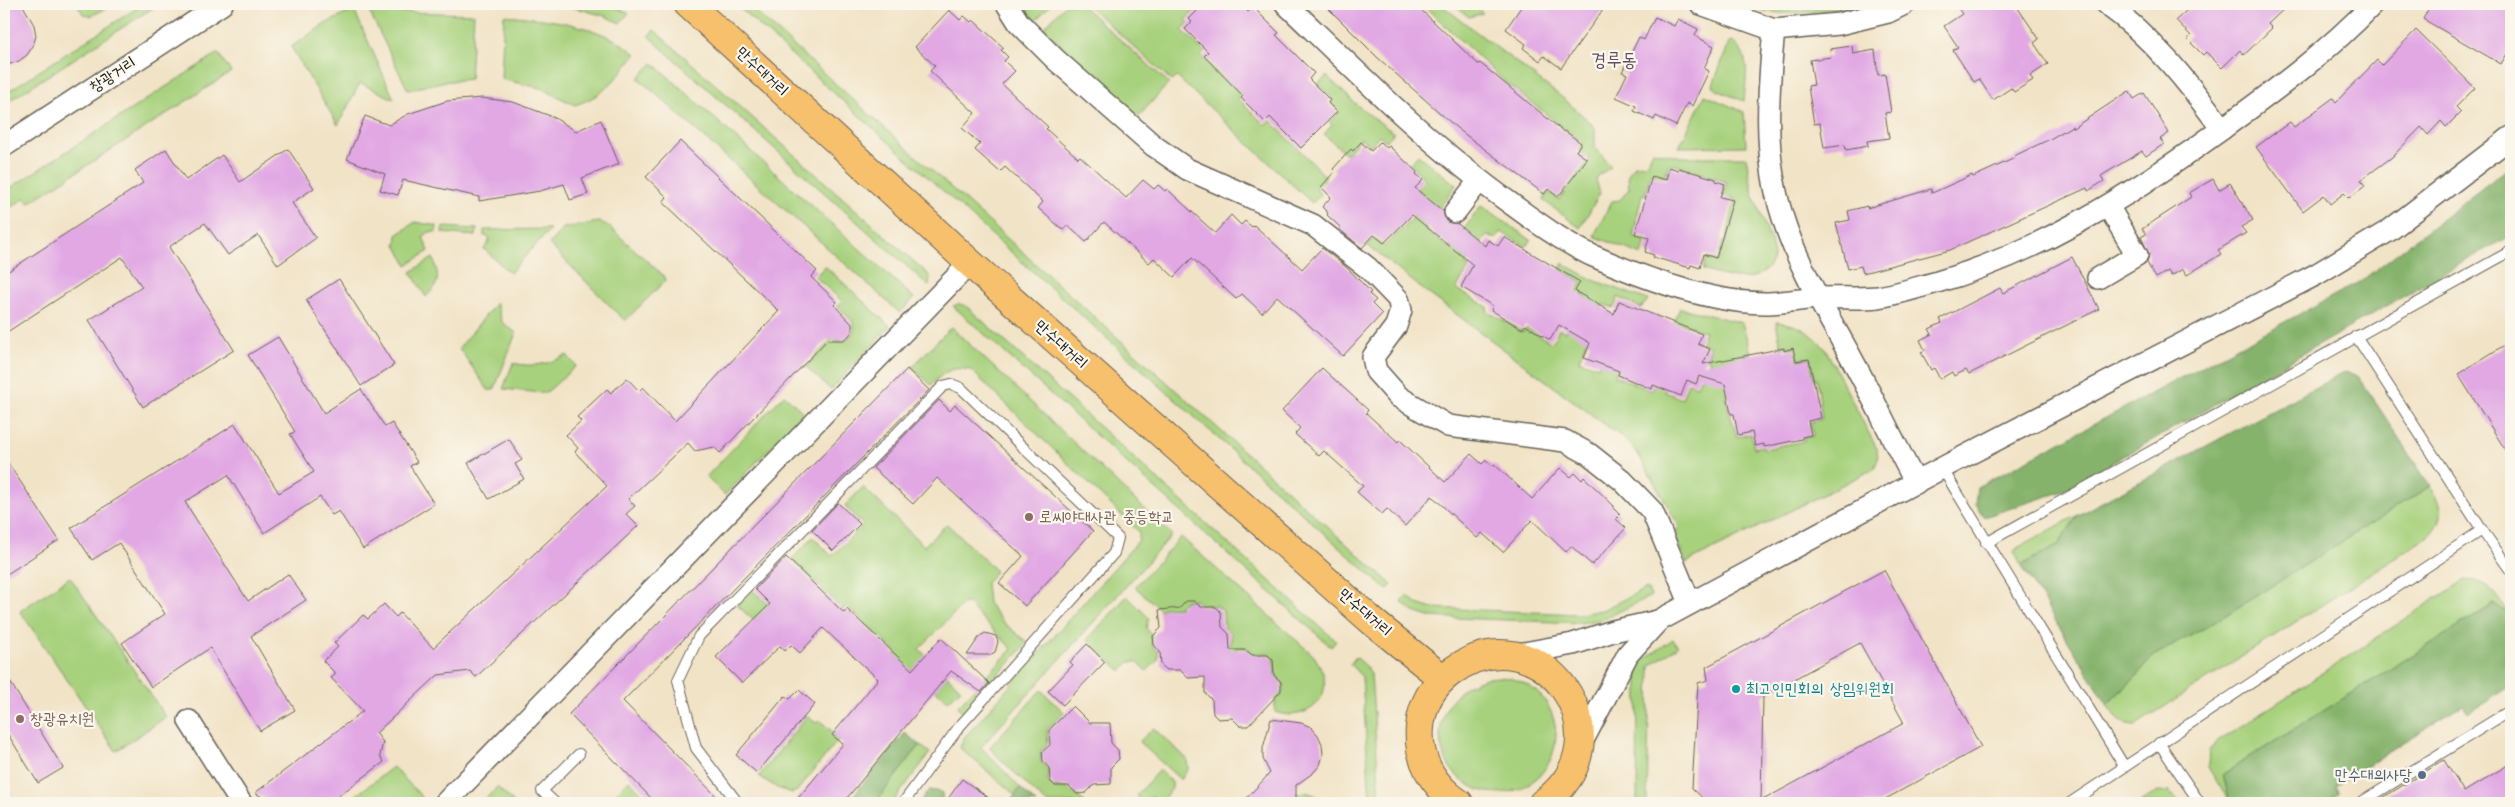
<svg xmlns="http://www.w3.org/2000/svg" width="2515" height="807" font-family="Kalam,'Poor Story',sans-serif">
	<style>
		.green { fill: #a7d17d; stroke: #62764c }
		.forest { fill: #85b36c; stroke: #506844 }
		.building { fill: #e1a8e4; fill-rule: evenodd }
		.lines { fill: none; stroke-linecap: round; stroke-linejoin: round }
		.lane-casing { stroke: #676258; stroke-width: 12 }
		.street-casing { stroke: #676258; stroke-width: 24 }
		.primary-casing { stroke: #676258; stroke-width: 30 }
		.lane { stroke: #fff; stroke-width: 10 }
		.street { stroke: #fff; stroke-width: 21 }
		.primary { stroke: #f7c06c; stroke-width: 28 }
		.education-dot { fill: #8d6e63; stroke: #fbf7ec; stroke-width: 2 }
		.culture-dot { fill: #0f9aa8; stroke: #fbf7ec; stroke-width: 2 }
		.service-dot { fill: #5c6f8a; stroke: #fbf7ec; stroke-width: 2 }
		.labels { text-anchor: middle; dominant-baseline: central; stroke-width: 4.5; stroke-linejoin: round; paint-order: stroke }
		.street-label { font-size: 16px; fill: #1c1c1c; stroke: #fbf7ec }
		.education-label { font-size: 16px; fill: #785e54; stroke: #fbf7ec; text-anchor: start }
		.culture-label { font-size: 16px; fill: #0d838f; stroke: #fbf7ec; text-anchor: start }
		.service-label { font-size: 16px; fill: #4e5e75; stroke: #fbf7ec; text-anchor: end }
		.quarter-label { font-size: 19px; fill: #614d62; stroke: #fbf7ec }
	</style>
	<rect width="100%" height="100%" fill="#fbf7ec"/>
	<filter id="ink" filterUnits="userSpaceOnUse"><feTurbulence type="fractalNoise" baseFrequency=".02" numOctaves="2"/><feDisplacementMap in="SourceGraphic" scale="10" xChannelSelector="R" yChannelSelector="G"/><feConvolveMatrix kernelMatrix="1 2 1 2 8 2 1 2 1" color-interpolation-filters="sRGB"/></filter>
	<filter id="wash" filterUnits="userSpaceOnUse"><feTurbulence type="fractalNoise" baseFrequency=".0096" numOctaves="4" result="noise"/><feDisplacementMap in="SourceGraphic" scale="20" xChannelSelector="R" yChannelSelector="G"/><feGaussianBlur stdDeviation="1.12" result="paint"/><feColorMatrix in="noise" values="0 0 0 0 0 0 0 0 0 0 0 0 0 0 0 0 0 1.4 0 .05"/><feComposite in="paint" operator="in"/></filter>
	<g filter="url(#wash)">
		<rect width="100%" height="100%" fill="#f1e3c6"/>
		<g class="green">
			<path d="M77,4H115L91,16L83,14Z"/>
			<path d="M143,4H159L4,104V94Z"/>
			<path d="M561,4H607L629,13L620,23L605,16Z"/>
			<path d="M735,4H747L1392,585L1387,590Z"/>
			<path d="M1027,4H1051L1036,20L1028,14Z"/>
			<path d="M1066,4H1080L1169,83L1139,116L1043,29Z"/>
			<path d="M1086,4H1202L1186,19L1189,22L1182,30L1205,52L1201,56L1229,84L1232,82L1243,93L1238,98L1265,125L1270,120L1326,177L1316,189L1321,195L1312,203L1177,77L1172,81Z"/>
			<path d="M1422,4H1440L1564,99L1591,123L1595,130V147L1611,167L1599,175L1596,180L1600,193L1580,228L1543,200L1549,192L1559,200L1590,159L1579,150L1584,144L1504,81Z"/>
			<path d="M1453,4H1474L1483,13L1469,17Z"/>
			<path d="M1753,4H1860C1840,9 1766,22 1753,4Z"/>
			<path d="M354,10L394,99L360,83L338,125L291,47L325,24Z"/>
			<path d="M369,11L474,14L470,79L441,82L408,90Z"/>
			<path d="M504,15C549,19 600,24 636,54C616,78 606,95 575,105L540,88L501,79Z"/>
			<path d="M654,30L928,274L930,277L929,286L648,36Z"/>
			<path d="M1733,41C1752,60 1746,75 1744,101L1717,90L1713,85L1729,43Z"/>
			<path d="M218,53L231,72L29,203L25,198L4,212V192Z"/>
			<path d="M653,63L914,298L900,313L638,78Z"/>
			<path d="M1327,76L1358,106L1394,133L1386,141L1379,135L1370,146L1361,138L1346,154L1324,134L1332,125L1329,122L1340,112L1331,103L1334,100L1318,84Z"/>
			<path d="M1705,95L1744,112L1746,146L1679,147Z"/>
			<path d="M1653,151L1682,157H1746L1753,194L1771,242L1774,256C1763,289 1728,278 1703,270L1706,258L1718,261L1723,241H1726L1735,199L1723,195L1727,182L1676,165L1669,164L1665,177L1651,173L1645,195L1642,194L1633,236L1646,240L1642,255L1594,236L1612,201L1620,200L1629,189L1628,175L1634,165L1647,164Z"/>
			<path d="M1418,155L1456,185L1424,229L1450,248L1481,206L1531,240L1526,246L1501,232L1496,239L1487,235L1465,265L1469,268L1456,289L1488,307L1487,311L1523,332L1526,328L1552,343L1559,329L1566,332L1587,297L1577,291L1582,282L1560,269L1563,263L1593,280L1648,300L1641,308L1618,297L1614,308L1603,304L1579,360L1598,367L1600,360L1619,367L1615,376L1652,391L1656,382L1667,386L1665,392L1682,399L1688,383L1697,386L1700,378H1703L1710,361L1707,359L1711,347L1701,343L1705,332L1674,321L1680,308L1742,323L1751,353L1744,355L1728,395L1725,396L1737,437L1751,434L1754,448L1763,446L1764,449L1804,441L1803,438L1813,436L1810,422L1822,419L1817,379H1814L1810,358L1797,360L1795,347H1781L1776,322C1799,324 1812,332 1826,350L1877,449L1878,459L1874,469L1686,563L1675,535L1679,526L1637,452L1623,438L1425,291L1367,245L1374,238L1384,246L1414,217L1412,215L1426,198L1417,189L1425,180L1410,163Z"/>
			<path d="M415,222L437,226L436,232H429L423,237L429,251L407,265L396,245L397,235Z"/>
			<path d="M599,222L607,225L665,277L666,280L625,321L549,244L563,228Z"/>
			<path d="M443,227L477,229L476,236L442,233Z"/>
			<path d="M550,229L510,273L484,249L489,242V237L484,236V230Z"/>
			<path d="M433,258C439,277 441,282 426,297L411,272Z"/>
			<path d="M825,266L890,326L831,390L806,367L832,339L843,342C852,337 854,333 854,323L838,306L842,301L815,277Z"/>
			<path d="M496,303L502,322L516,333L494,390H488L459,348Z"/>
			<path d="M959,304L966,306L1336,641L1331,647L953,306Z"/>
			<path d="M951,327L1172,535L981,747L1020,788L1015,795L960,748L964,738L1139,540V532L971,370C950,366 946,371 931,385L912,367Z"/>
			<path d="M567,355L576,366L548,391L542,393L503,389L513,363C533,368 549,364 567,355Z"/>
			<path d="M784,395L804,413L725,495L706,477Z"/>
			<path d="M2430,486C2443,508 2445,516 2429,536L2136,725C2120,725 2115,717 2107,704L2134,679L2153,656L2210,625Z"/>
			<path d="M863,487L924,546L947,524L996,571L986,583L988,603L1004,623L1028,643L962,713L958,706L1012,649L966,602L919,649L961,689L948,701L895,656L897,653L847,606L843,610L792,559L813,537L832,556L863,525L845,506Z"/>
			<path d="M2078,515L2057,546L2021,565L2014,552L2017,548Z"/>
			<path d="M1181,537L1314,656C1317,661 1321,667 1323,673C1332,704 1301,722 1275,712V700L1283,691V683L1275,675L1274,659L1268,653L1253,654L1246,648H1238L1230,655L1223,652L1231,644V634L1224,627L1223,611L1217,606L1201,605L1196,600H1186L1179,607L1164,608L1161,610L1135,587Z"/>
			<path d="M70,577L166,717L116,751L20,611Z"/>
			<path d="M2465,580C2492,582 2495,594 2510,614L2494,604L2223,774L2230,803L2208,767L2209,750L2219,741Z"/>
			<path d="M1647,588L1651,596L1604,619L1580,623L1429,617L1414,612L1401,602L1407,595L1417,604L1430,608L1580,614L1602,610Z"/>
			<path d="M751,589L781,616L766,632L737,605Z"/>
			<path d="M1127,596L1149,618L1146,628L1151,634L1152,645L1158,651V660L1147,671L1137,662H1129L1121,671L1087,640Z"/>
			<path d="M1673,639L1678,646L1650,666L1647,803H1637L1638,664Z"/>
			<path d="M1356,657L1367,667L1371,674L1380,799L1378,803L1370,800L1362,677L1350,664Z"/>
			<circle cx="1498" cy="735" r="58"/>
			<path d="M1041,690L1064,712L1047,730L1048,743L1041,751V762L1048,769V782L1055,788H1067L1086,803H1046L989,748Z"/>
			<path d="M807,716L816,723L819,720L840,738L797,791L792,793L777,788L759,776Z"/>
			<path d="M1153,728L1183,755L1187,759L1188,769L1181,780L1139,742Z"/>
			<path d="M920,745L930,753L892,803H875Z"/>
			<path d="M393,767L424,799L421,803H346Z"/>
			<path d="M1159,770L1172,782V789L1161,801L1152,797L1142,801L1136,796Z"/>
			<path d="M629,780L652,803H606Z"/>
			<path d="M497,787L514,803H482Z"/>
			<path d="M2158,791L2169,792L2181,803H2140Z"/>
			<path d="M1306,792L1317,796L1324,803H1297V793Z"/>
		</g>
		<g class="forest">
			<path d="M2511,166V235L2063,491L1984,517L1975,504L1977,487L2361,281Z"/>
			<path d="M2346,371L2359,377L2430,486L2210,625L2153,656L2134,679L2107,704L2021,565L2057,546L2078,515Z"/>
			<path d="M2494,604L2511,616V686L2469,713L2463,705L2335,786L2339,793L2322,803H2230L2223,774Z"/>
			<path d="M905,733L920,745L875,803H847Z"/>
			<path d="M1020,788L1036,803H1009Z"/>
			<path d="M929,790L942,792L943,803H919Z"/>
		</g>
		<g id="blocks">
			<g class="building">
				<path d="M4,4H22L34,25L36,36L33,46L27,55L19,61L4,66Z"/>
				<path d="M1204,4H1240L1248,12L1253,7L1279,33L1276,35L1314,73L1309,79L1330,100L1328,103L1337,112L1301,148L1270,117L1265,122L1241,98L1243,96L1204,56L1208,52L1185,29L1192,22L1189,19Z"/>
				<path d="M1324,4H1415L1478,64L1480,63L1564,132L1565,131L1581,143L1576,151L1587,159L1558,197L1548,189L1544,194L1458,129L1377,57Z"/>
				<path d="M1523,4H1607L1561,68L1544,56L1540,61L1523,48L1526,44L1506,29Z"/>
				<path d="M1955,4H2015L2039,39L2034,43L2048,64L2030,76L2033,80L2014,92L2011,88L1993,100L1979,79L1974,82L1953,50L1958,47L1944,26L1962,14Z"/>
				<path d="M2194,4H2289L2268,24L2272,28L2244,55L2240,50L2222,68L2206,52L2203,55L2187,39L2191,36L2176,20Z"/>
				<path d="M2431,4H2511V47L2501,64L2423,19Z"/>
				<path d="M949,10L960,20L964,16L971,22L973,20L1004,48L1001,50L1008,57L1004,61L1015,71L1002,84L1048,127L1046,129L1078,158L1080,156L1126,198L1143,180L1154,189L1158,185L1165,191L1167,189L1215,233L1231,215L1241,225L1245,221L1252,227L1254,225L1302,269L1322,248L1346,267L1371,292L1369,294L1376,300L1372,304L1382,314L1343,356L1277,296L1262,313L1242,294L1236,299L1192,258L1174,277L1154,258L1149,263L1104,222L1086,242L1067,225L1063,230L1038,208L1043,202L1005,167L1000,172L975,150L980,144L962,128L975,113L930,71L935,66L915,47Z"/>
				<path d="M1655,17L1674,26L1678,19L1698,29L1695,36L1714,46L1704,68L1709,71L1692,106L1687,103L1676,126L1656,116L1654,120L1634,111L1636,106L1616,97L1627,74L1622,72L1639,37L1644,40Z"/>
				<path d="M2416,30L2475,88L2456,107L2461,112L2446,127L2441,121L2428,135L2421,127L2392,157L2361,180L2365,186L2349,198L2344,193L2330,204L2324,195L2303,211L2256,147L2290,122L2294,127L2333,98L2336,102L2377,60L2382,65Z"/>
				<path d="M1852,46L1853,54L1875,50L1878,75L1885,74L1891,112L1885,113L1889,138L1867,141L1868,146L1846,150L1845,145L1824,148L1820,123L1814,124L1808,86L1814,85L1810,60L1831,57L1830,49Z"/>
				<path d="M2129,91L2134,99L2144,93L2169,133L2160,139L2164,144L2146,156L2142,151L2101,176L2104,181L2088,191L2087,188L1950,250L1863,273L1861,266L1848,269L1836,223L1850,220L1848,211L1867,206V208L1931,189L1932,193L1972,175L1973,177L2015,158L2014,156L2050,139L2072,126L2073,128Z"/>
				<path d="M482,98L513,102L553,117L576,131L601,120L619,164L582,178L588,194L570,200L564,184L540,191L479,201V197L403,180L398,195L380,190L385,174L347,159L365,116L389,125L408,114L447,101Z"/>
				<path d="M680,141L817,271L811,277L837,302L834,305L852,324V331L849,336L843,340H827L720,453L714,447L695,451L688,443L628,499L635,506L626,514L638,526L476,677L470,671L438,675L376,733L383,742L380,756L384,762L329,803H273L255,793L363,711L331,678L336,674L323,661L338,647L334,643L363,615L368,619L384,604L396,617L400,613L433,648L607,486L575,452L578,448L566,435L581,421L577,417L607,389L611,393L627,378L639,391L643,387L675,421L779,311L663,202L667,197L646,177Z"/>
				<path d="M1361,142L1371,151L1380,142L1387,148L1389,146L1417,172L1416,174L1423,180L1415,188L1443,211L1447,222L1458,224L1485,246L1488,240L1498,246L1504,237L1580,282L1575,291L1614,314L1619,301L1702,334L1698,344L1710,349L1703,364L1784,348V351L1793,348L1796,361L1809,359L1821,418L1808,421L1811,435L1802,437V439L1764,447V444L1755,446L1752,432L1738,435L1734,414H1731L1725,384L1699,376L1696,384L1687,380L1681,396L1653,385L1652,389L1618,375L1619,371L1584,358L1590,343L1559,325L1550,340L1525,325L1522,329L1491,310L1493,306L1461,287L1473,265L1412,215L1384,243L1374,235L1362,248L1339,229L1341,228L1327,215L1328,213L1322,207L1331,197L1321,187L1335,171L1333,169L1351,149L1353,151Z"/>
				<path d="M166,149L186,180L222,155L240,182L288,149L314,188L292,203L316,238L278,265L258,235L228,255L205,223L169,247L234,350L143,407L89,320L142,287L122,257L4,334V274L143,183L135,170Z"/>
				<path d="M1669,167L1678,170L1679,168L1716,179V181L1725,184L1720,197L1733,200L1716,258L1703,254L1700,268L1691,265L1690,268L1653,257L1654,255L1645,252L1649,238L1635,234L1652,176L1666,180Z"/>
				<path d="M2213,179L2219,190L2230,183L2253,220L2241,227L2246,233L2218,250L2221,254L2187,275L2183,269L2171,276L2168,271L2156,278L2147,263L2149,254L2141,237L2146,234L2142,229L2191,197L2189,193Z"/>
				<path d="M2072,257L2099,309L1969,374L1966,370L1954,376L1952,372L1940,379L1934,368L1931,370L1921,352L1925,350L1920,340L1932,334L1929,329L1942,323L1940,319L2000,288L2003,293Z"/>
				<path d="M339,279L394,365L361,386L306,300Z"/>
				<path d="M278,337L324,413L361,389L385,427L392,423L417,462L410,466L434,504L363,549L339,511L332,515L320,497L264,533L228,475L185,502L248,601L288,574L306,600L251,636L295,710L260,731L210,648L151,687L122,643L165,614L119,543L92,560L71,528L235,424L279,493L314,472L290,434L295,432L248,355Z"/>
				<path d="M2511,341V459L2458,374Z"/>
				<path d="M1322,368L1368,410L1366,413L1398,442L1400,440L1445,482L1471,454L1482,464L1486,460L1493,466L1494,464L1532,499L1560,468L1571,477L1575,473L1582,480L1584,477L1614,506L1613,508L1620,515L1616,519L1626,528L1592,565L1571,546L1566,552L1532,520L1503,552L1482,533L1477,538L1432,496L1405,526L1387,509L1382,514L1357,492L1363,486L1324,451L1319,456L1295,434L1300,428L1282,411Z"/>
				<path d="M907,369L929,390L623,701L723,803H656L569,714Z"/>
				<path d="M939,400L950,411L955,405L1093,531L1025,606L999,583L1023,556L937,478L913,504L873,468Z"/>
				<path d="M509,439L522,460L515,464L524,479L489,499L468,463Z"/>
				<path d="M4,457L59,540L4,576Z"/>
				<path d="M838,503L860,524L833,551L812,530Z"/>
				<path d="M786,557L844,613L847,609L912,670L941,638L989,683L981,692L951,671L843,803H794L843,744L832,735L878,679L823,628L800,653L791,645L785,651L780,646L742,683L716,657L770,604L755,589Z"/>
				<path d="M1884,570L1981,747L1878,803H1708L1692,788L1698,683L1708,680L1706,667ZM1860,643L1904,723L1761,801L1763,696Z"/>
				<path d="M1186,601H1194L1201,607H1216L1221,612L1222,627L1229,634L1230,650H1246L1252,655H1268L1273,660L1274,675L1281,682V691L1248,726H1240L1232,718L1218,719L1213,714L1212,700L1205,693V677L1188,678L1180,670H1167L1161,665L1160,652L1154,645L1153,636L1161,628L1159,610L1180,608Z"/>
				<path d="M985,633L996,636L998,642L995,652L990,655H967L980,636Z"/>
				<path d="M1087,644L1105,662L1063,705L1048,691L1073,665L1070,662Z"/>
				<path d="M4,672L63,768L38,783L4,728Z"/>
				<path d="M799,690L815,704L757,773L736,755L785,696L790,699Z"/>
				<path d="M1073,706L1090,723H1110L1111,743L1118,750L1119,759L1111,767V784L1094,785L1086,793L1077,794L1069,786H1055L1050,781L1049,768L1043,761L1042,752L1050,745L1049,730Z"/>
				<path d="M1271,719L1301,723L1311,727L1318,735L1322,744L1323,755L1320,765L1313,773L1296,785V803H1242L1270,773L1263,759V748Z"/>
				<path d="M2444,760L2464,792L2511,763V803H2381L2379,800Z"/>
				<path d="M962,779L996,803H945Z"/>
			</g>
		</g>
	</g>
	<g filter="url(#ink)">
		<use href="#blocks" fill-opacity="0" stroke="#676258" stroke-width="1"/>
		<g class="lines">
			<defs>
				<g id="lane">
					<path d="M2356,336L2482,530L2511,571"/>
					<path d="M1942,468L2124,766"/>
					<path d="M1986,543L2511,251"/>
					<path d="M2159,743L2200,803"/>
					<path d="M555,803L542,791L579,754"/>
					<path d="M738,803L696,748L678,680L699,636L943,386L951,384L961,388L1118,538L1114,553L959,727L903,803"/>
					<path d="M2070,803L2482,530"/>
					<path d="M2360,803L2511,710"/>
				</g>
				<g id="street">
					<path d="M1007,4L1019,23L1055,59L1154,146L1187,169L1313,225L1368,268L1398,299L1401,310L1396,326L1373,357L1376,371L1399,397L1448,426L1565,441L1589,454L1622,480L1652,511L1690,603"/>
					<path d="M1286,4C1358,73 1429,145 1510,203C1536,222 1562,241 1591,255C1643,278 1712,304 1769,303C1787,302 1803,299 1821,298C1839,297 1859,299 1878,297C1897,294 1916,288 1934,283C2038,253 2128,197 2215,134C2270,94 2327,53 2373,4"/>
					<path d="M1701,4L1774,30L1839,24L1888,12L1904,4"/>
					<path d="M2106,4C2152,37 2189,83 2222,129"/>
					<path d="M1774,30C1768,91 1763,154 1782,215C1798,267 1827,313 1853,361C1875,401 1894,443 1916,483"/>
					<path d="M4,146L222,4"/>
					<path d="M1455,212L1479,181"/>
					<path d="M2098,278L2137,255L2108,206"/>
					<path d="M1513,655L1573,644L1613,631L1658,621L1942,468L2317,274L2390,230L2511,137"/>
					<path d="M189,721L241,803"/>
					<path d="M1580,746L1628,654L1658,621"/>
					<path d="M445,803L970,263"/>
				</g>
				<g id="primary">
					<path d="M688,4L970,263L1373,622L1442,678"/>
					<path d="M1459,803C1433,786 1417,759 1420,727C1422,705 1433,685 1451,672C1539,606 1634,738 1543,803"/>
				</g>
			</defs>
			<use href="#lane" class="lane-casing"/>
			<use href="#street" class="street-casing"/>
			<use href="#primary" class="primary-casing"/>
			<use href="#lane" class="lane"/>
			<use href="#street" class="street"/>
			<use href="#primary" class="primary"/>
		</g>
	</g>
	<g class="education-dot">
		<circle cx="1029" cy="517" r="5"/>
		<circle cx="20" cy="719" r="5"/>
	</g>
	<circle class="culture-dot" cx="1736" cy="689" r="5"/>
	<circle class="service-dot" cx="2422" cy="775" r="5"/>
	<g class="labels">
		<g class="street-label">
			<text transform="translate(762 72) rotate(43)">만수대거리</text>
			<text transform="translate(113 75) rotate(-33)">창광거리</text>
			<text transform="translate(1061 345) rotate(42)">만수대거리</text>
			<text transform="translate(1365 613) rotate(41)">만수대거리</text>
		</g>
		<g class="education-label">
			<text x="1039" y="517">로씨야대사관 중등학교</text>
			<text x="30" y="719">창광유치원</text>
		</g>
		<g class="culture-label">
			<text x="1746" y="689">최고인민회의 상임위원회</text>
		</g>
		<g class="service-label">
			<text x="2412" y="775">만수대의사당</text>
		</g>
		<g class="quarter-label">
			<text x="1614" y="61">경루동</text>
		</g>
	</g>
	<rect width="2515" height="807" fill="none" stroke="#fbf7ec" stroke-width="20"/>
</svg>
